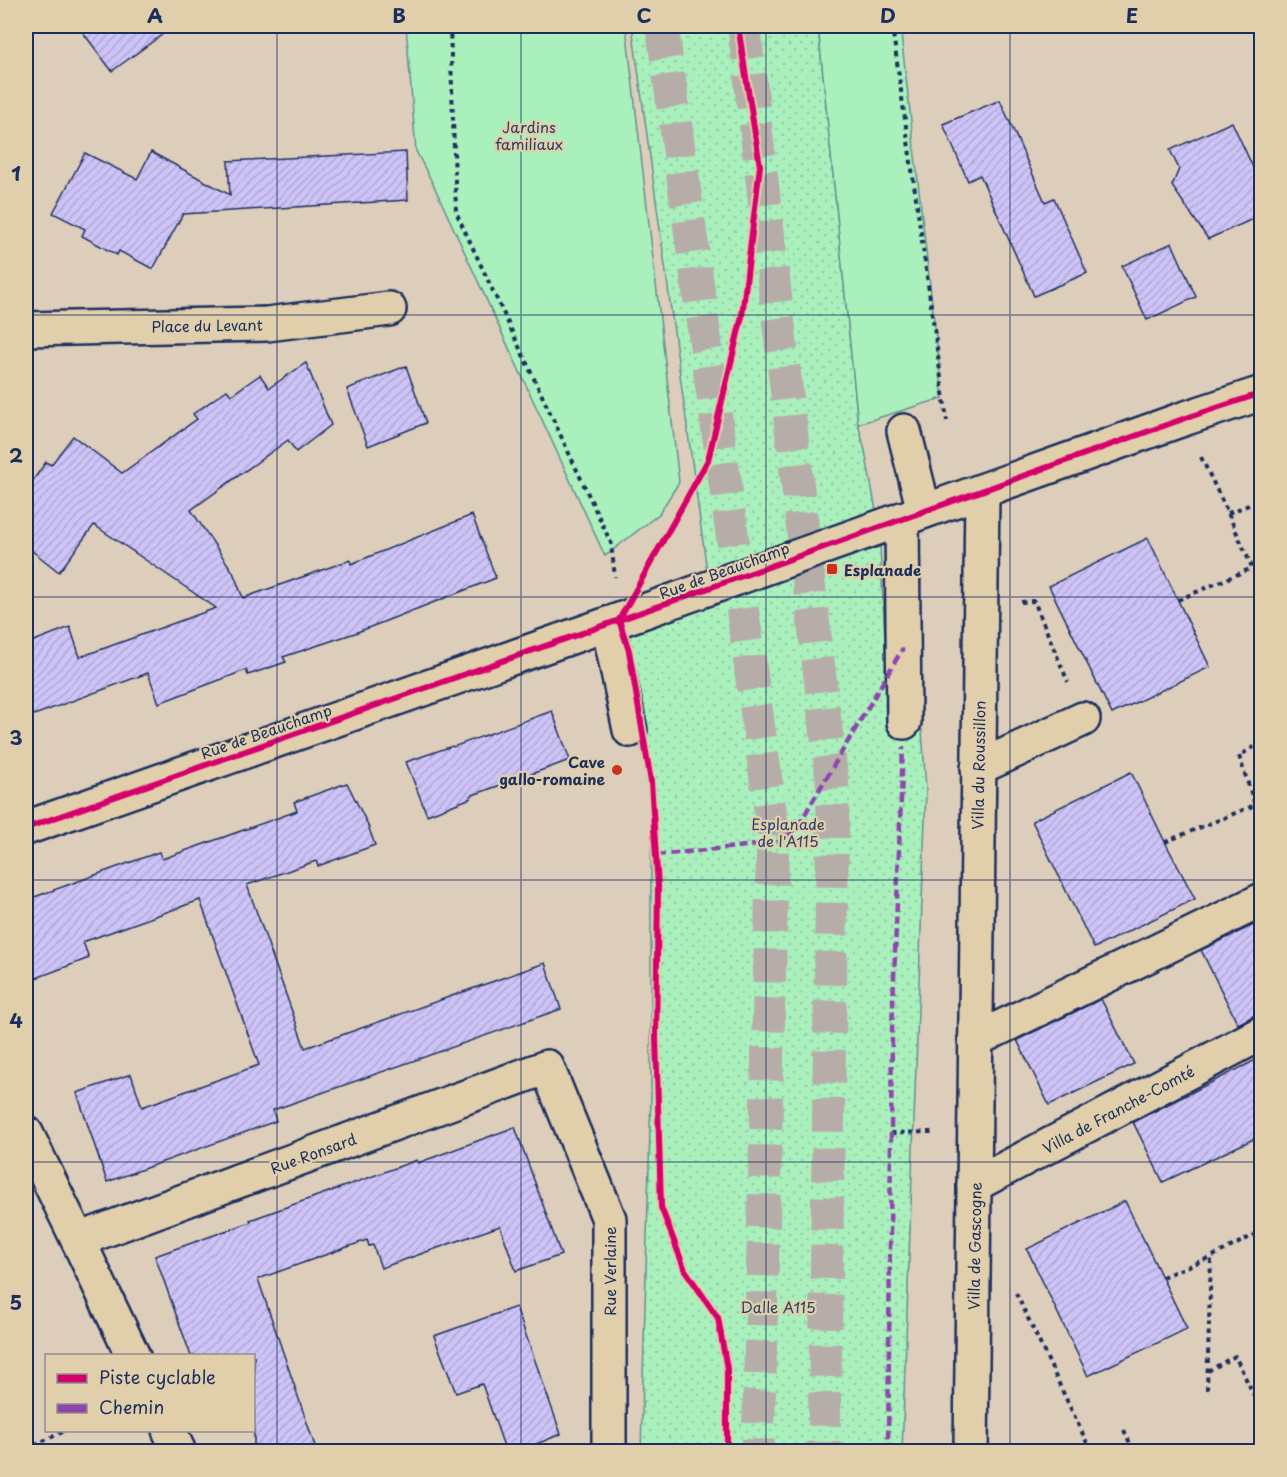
<svg xmlns="http://www.w3.org/2000/svg" width="1287" height="1477" font-family="'Playpen Sans',sans-serif">
	<style>
		.grass { fill: url(#grass-dots); stroke: #62908e; stroke-width: 1.5 }
		.garden { fill: #aaf0bd; stroke: #62908e; stroke-width: 1.5 }
		.building { fill: url(#building-hatch); stroke: #1b2f5e; stroke-width: 1.5 }
		.lines { fill: none; stroke-linecap: round; stroke-linejoin: round }
		.highway-tunnel { stroke: #b6ada8; stroke-width: 33; stroke-dasharray: 33 16; stroke-linecap: butt }
		.minor-casing { stroke: #1b2f5e; stroke-width: 38 }
		.path { stroke: #1b2f5e; stroke-width: 4; stroke-dasharray: 4.5 4.5; stroke-linecap: butt }
		.minor { stroke: #e1cfac; stroke-width: 33 }
		.quiet { stroke: #8e44ad; stroke-width: 4.5; stroke-dasharray: 9 4.5; stroke-linecap: butt }
		.cycleway-casing { stroke: #e1cfac; stroke-width: 10 }
		.cycleway { stroke: #d6006c; stroke-width: 6 }
		.grid { fill: none; stroke: #1b2f5e; stroke-width: 1.5; stroke-opacity: 0.55 }
		.poi-dot { fill: #c8321e; stroke: #e1cfac; stroke-width: 2 }
		.labels { text-anchor: middle; dominant-baseline: central; stroke-width: 4.5; stroke-linejoin: round; paint-order: stroke }
		.park-label { font-size: 15px; fill: #294268; stroke: #e1cfac }
		.street-label { font-size: 15px; fill: #1b2f5e; stroke: #e1cfac }
		.poi-label { font-size: 15px; font-weight: bold; fill: #1b2f5e; stroke: #e1cfac; text-anchor: start }
		.neatline { fill: none; stroke: #1b2f5e; stroke-width: 2 }
		.grid-label { font-size: 20px; text-anchor: middle; font-weight: bold; fill: #1b2f5e }
	</style>
	<defs>
		<pattern id="grass-dots" width="8" height="8" patternUnits="userSpaceOnUse" patternTransform="scale(1.5)"><rect width="8" height="8" fill="#aaf0bd"/><path d="M2 2h.1M6 6h.1" fill="none" stroke="#92cea5" stroke-width="1.8" stroke-linecap="round"/></pattern>
		<pattern id="building-hatch" width="6" height="6" patternUnits="userSpaceOnUse" patternTransform="scale(1.5)"><rect width="6" height="6" fill="#cdc3f6"/><path d="M-1 1l2-2M0 6l6-6M5 7l2-2" fill="none" stroke="#afa8d5"/></pattern>
	</defs>
	<rect width="100%" height="100%" fill="#ddcdbb"/>
	<filter id="ink" filterUnits="userSpaceOnUse"><feTurbulence type="fractalNoise" baseFrequency=".0167" numOctaves="2"/><feDisplacementMap in="SourceGraphic" scale="12" xChannelSelector="R" yChannelSelector="G"/><feConvolveMatrix kernelMatrix="1 2 1 2 8 2 1 2 1" color-interpolation-filters="sRGB"/></filter>
	<g filter="url(#ink)">
		<path class="grass" d="M632,26H818L858,423L865,451L879,527L890,734L922,730L926,790L902,1451H641L651,1094V792L613,627L710,593Z"/>
		<g class="garden">
			<path d="M406,26H626L679,482L659,514L605,556L434,186L416,151Z"/>
			<path d="M818,26H900L943,398L858,424Z"/>
		</g>
		<g class="building">
			<path d="M78,26H174L112,71Z"/>
			<path d="M1000,100L1045,202L1054,198L1087,273L1034,296L980,175L968,181L943,124Z"/>
			<path d="M1232,122L1262,187V215L1208,239L1172,186L1179,169L1170,150Z"/>
			<path d="M151,152L230,195L228,161L406,152L408,200L183,214L153,269L119,251L117,255L82,236L85,229L53,213L85,153L137,179Z"/>
			<path d="M1172,243L1196,297L1147,320L1122,266Z"/>
			<path d="M306,363L331,425L296,452L288,440L191,510L233,572L243,598L350,560L351,564L472,515L496,578L355,633L283,657L286,662L248,675L246,670L159,703L148,673L26,718V644L70,627L80,657L216,608L94,525L59,572L26,546V490L46,462L51,465L73,436L122,473L197,419L193,414L227,390L231,395L260,375L269,388Z"/>
			<path d="M406,366L426,423L368,446L347,389Z"/>
			<path d="M1148,538L1210,667L1112,714L1049,586Z"/>
			<path d="M552,711L570,760L470,796L471,798L427,815L406,762L452,746L453,747Z"/>
			<path d="M1131,772L1165,842L1195,899L1094,948L1032,821Z"/>
			<path d="M347,783L367,823L375,845L318,866L316,861L247,885L305,1048L545,963L561,1009L273,1110L276,1121L107,1182L77,1093L131,1074L142,1107L259,1065L200,900L83,942L89,958L26,982V900L159,852L162,859L297,811L294,802Z"/>
			<path d="M1262,921V1014L1253,1016L1238,1024L1201,950Z"/>
			<path d="M1101,999L1134,1064L1049,1105L1017,1040Z"/>
			<path d="M1262,1054V1135L1163,1182L1133,1122L1256,1060L1255,1058Z"/>
			<path d="M515,1127L561,1255L516,1271L500,1226L381,1268L373,1245L369,1246L367,1240L258,1279L317,1452H254V1356H191L155,1256L251,1222L250,1220L365,1179L417,1160L418,1163Z"/>
			<path d="M1125,1201L1187,1329L1088,1376L1027,1249Z"/>
			<path d="M516,1307L561,1434L517,1452H506L482,1384L456,1393L434,1336Z"/>
		</g>
		<g class="lines">
			<g class="highway-tunnel">
				<path d="M662,26L773,831L758,1452"/>
				<path d="M744,26L833,789L824,1452"/>
			</g>
			<defs>
				<g id="minor">
					<path d="M26,329L267,324L389,309"/>
					<path d="M904,431L924,511"/>
					<path d="M902,519L904,722"/>
					<path d="M608,624L630,730"/>
					<path d="M978,768L1083,719"/>
					<path d="M26,828L608,624L1183,419L1262,393"/>
					<path d="M975,1040L1262,900"/>
					<path d="M26,1133L78,1240L133,1356"/>
					<path d="M974,1185L1262,1033"/>
					<path d="M78,1240L547,1067L609,1219V1452"/>
					<path d="M169,1430L179,1452"/>
					<path d="M971,1452L982,491"/>
				</g>
			</defs>
			<use href="#minor" class="minor-casing"/>
			<g class="path">
				<path d="M450,26L456,212L611,543L615,577"/>
				<path d="M892,26L947,421"/>
				<path d="M1201,457L1228,513L1262,590"/>
				<path d="M1228,513L1262,500"/>
				<path d="M1178,600L1252,568"/>
				<path d="M1021,602L1034,601L1068,682"/>
				<path d="M1262,742L1239,756L1255,805L1262,819"/>
				<path d="M1165,842L1255,805"/>
				<path d="M891,1133L932,1132"/>
				<path d="M1162,1277L1211,1257"/>
				<path d="M1016,1293L1089,1447"/>
				<path d="M26,1296L31,1293"/>
				<path d="M1208,1371L1235,1356L1262,1412"/>
				<path d="M1207,1390L1211,1257L1262,1231"/>
				<path d="M1124,1430L1134,1452"/>
				<path d="M26,1449L67,1430"/>
			</g>
			<use href="#minor" class="minor"/>
			<g class="quiet">
				<path d="M656,855L776,843L787,837L801,821L903,648"/>
				<path d="M888,1452L892,1030L903,747"/>
			</g>
			<defs>
				<g id="cycleway">
					<path d="M26,828L608,624L1183,419L1262,393"/>
					<path d="M727,1452V1369L718,1318L685,1270L661,1207L656,1037L658,887L651,782L629,651L619,620L708,460L742,316L760,166L738,26"/>
				</g>
			</defs>
			<use href="#cycleway" class="cycleway-casing"/>
			<use href="#cycleway" class="cycleway"/>
		</g>
	</g>
	<path class="grid" d="M277,26V1452M521,26V1452M766,26V1452M1010,26V1452M26,315H1262M26,597H1262M26,880H1262M26,1162H1262"/>
	<g class="poi-dot">
		<rect x="826" y="563" width="12" height="12" rx="3"/>
		<circle cx="617" cy="770" r="6"/>
	</g>
	<g class="labels">
		<g class="park-label">
			<text x="529" y="126">Jardins<tspan x="529" dy="17">familiaux</tspan></text>
			<text x="788" y="823">Esplanade<tspan x="788" dy="17">de l'A115</tspan></text>
			<text x="778" y="1306">Dalle A115</text>
		</g>
		<g class="street-label">
			<text transform="translate(207 325) rotate(-1)">Place du Levant</text>
			<text transform="translate(724 570) rotate(-20)">Rue de Beauchamp</text>
			<text transform="translate(266 731) rotate(-19)">Rue de Beauchamp</text>
			<text transform="translate(978 765) rotate(-89)">Villa du Roussillon</text>
			<text transform="translate(1118 1109) rotate(-28)">Villa de Franche-Comté</text>
			<text transform="translate(313 1153) rotate(-20)">Rue Ronsard</text>
			<text transform="translate(974 1246) rotate(-89)">Villa de Gascogne</text>
			<text transform="translate(609 1271) rotate(-90)">Rue Verlaine</text>
		</g>
		<g class="poi-label">
			<text x="844" y="569">Esplanade</text>
			<text x="605" y="761" text-anchor="end">Cave<tspan x="605" dy="17">gallo-romaine</tspan></text>
		</g>
	</g>
	<rect width="1287" height="1477" fill="none" stroke="#e1cfac" stroke-width="66"/>
	<rect x="45" y="1354" width="210" height="78" fill="#e1cfac" stroke="#928f8d" stroke-width="1.5"/>
	<rect x="57" y="1374" width="30" height="9" fill="#d6006c" stroke="#928f8d" stroke-width="1.5"/>
	<text x="99" y="1384" font-size="18" fill="#1b2f5e">Piste cyclable</text>
	<rect x="57" y="1404" width="30" height="9" fill="#8e44ad" stroke="#928f8d" stroke-width="1.5"/>
	<text x="99" y="1414" font-size="18" fill="#1b2f5e">Chemin</text>
	<rect x="33" y="33" width="1221" height="1411" class="neatline"/>
	<g class="grid-label">
		<text x="155" y="23">A</text>
		<text x="399" y="23">B</text>
		<text x="644" y="23">C</text>
		<text x="888" y="23">D</text>
		<text x="1132" y="23">E</text>
		<text x="16" y="181">1</text>
		<text x="16" y="463">2</text>
		<text x="16" y="745">3</text>
		<text x="16" y="1028">4</text>
		<text x="16" y="1310">5</text>
	</g>
</svg>
